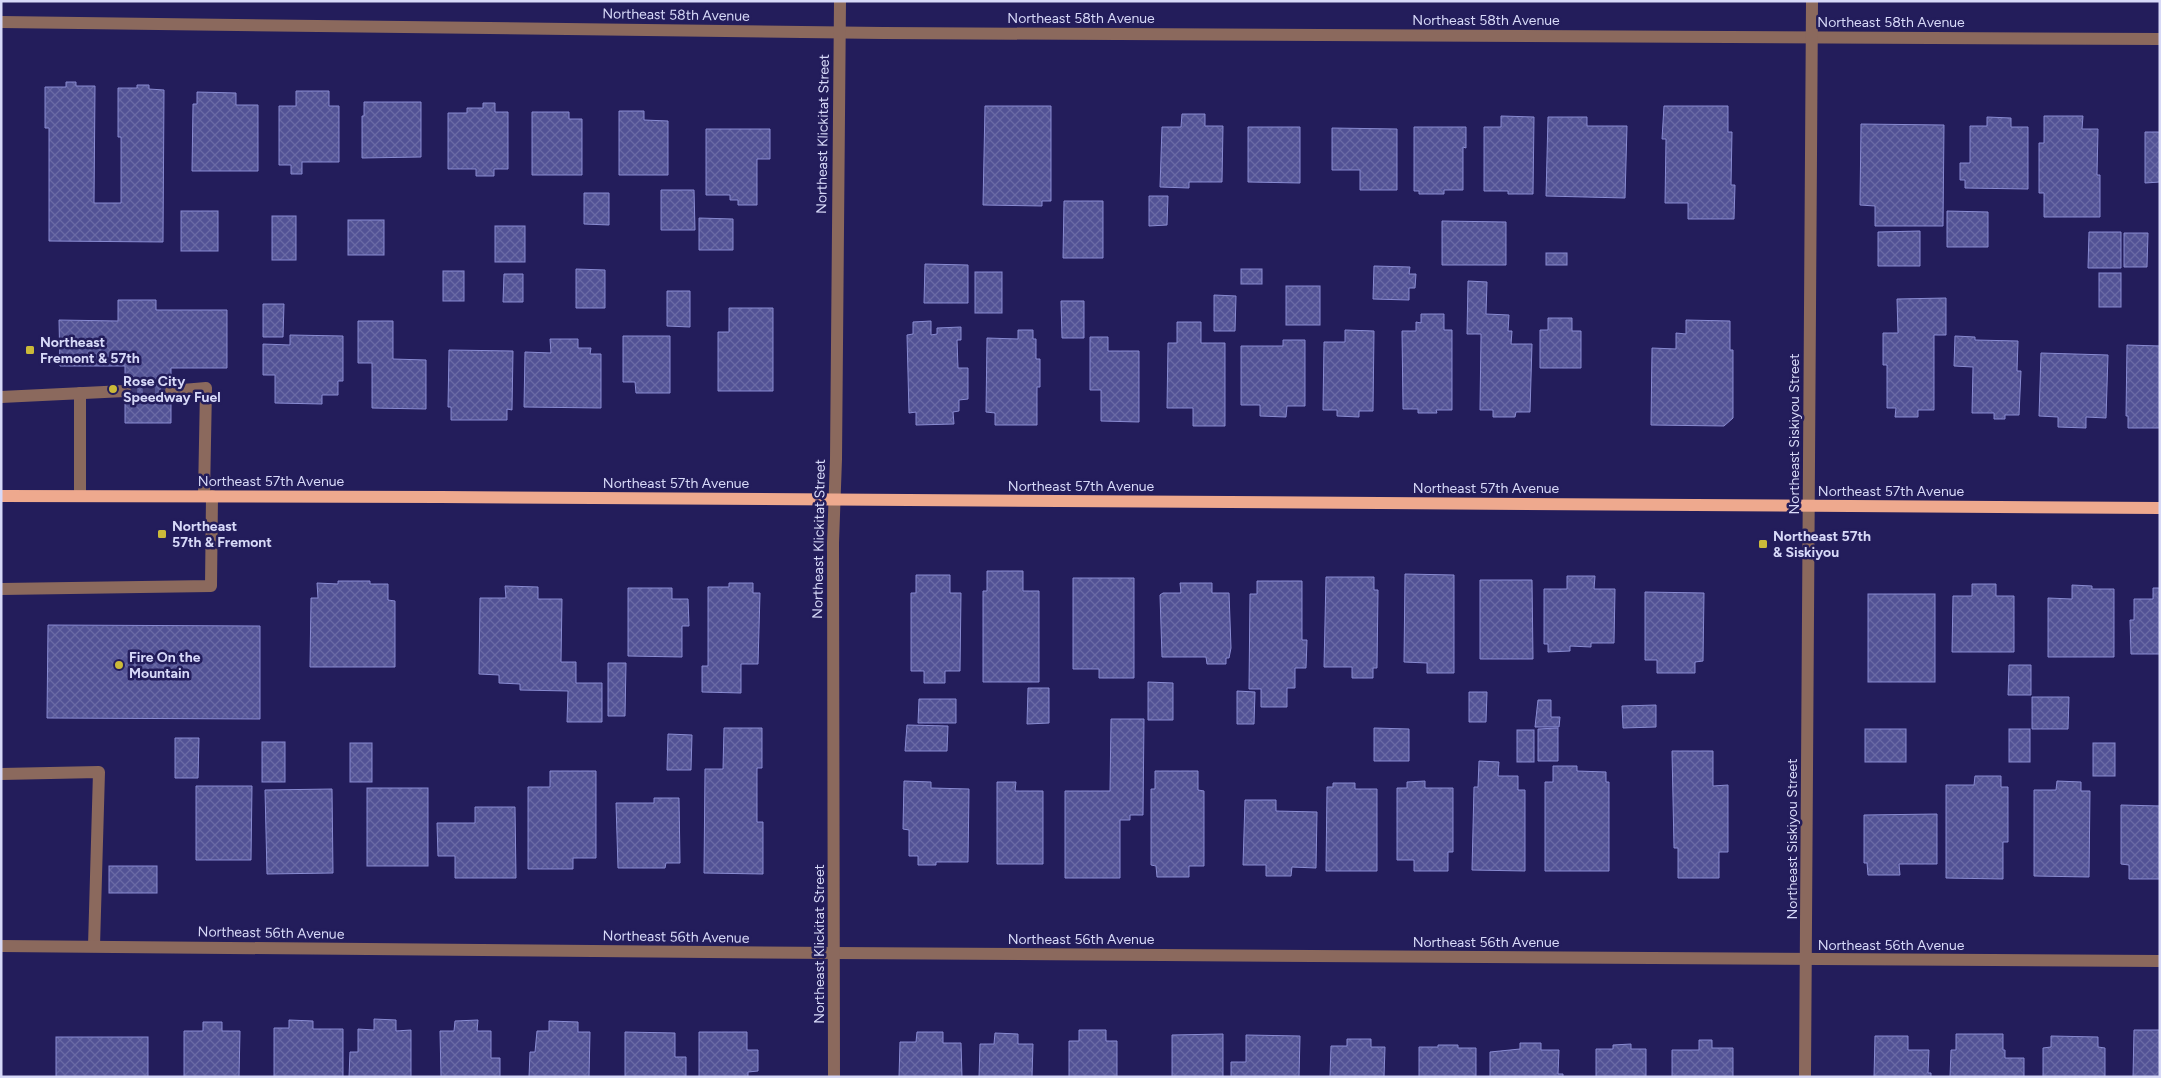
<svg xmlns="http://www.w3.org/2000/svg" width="2161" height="1078" font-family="Figtree,sans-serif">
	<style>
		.building { fill: url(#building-cross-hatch); stroke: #888ad1 }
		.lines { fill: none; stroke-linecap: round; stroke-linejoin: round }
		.minor-tunnel { stroke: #3e3973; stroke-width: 12; stroke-dasharray: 12 6; stroke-linecap: butt }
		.minor { stroke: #8b695d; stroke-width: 12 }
		.major { stroke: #eea98e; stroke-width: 12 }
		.poi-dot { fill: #cbba39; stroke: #231d5b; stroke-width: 2 }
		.labels { text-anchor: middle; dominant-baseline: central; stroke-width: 5; stroke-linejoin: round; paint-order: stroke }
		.street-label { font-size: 14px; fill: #d7d9f8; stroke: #231d5b }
		.poi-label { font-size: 14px; font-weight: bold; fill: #d7d9f8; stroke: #231d5b; text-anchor: start }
	</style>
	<defs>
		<pattern id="building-cross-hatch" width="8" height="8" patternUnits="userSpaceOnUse" patternTransform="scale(1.25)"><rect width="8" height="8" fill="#525295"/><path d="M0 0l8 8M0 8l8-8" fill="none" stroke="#6a6aa5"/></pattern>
	</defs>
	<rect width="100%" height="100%" fill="#231d5b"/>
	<g class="building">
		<path d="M66,82H76V86H95L94,203H121V137H118V88H137V85H149V89L164,90L163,242L49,241V128H45V87H66Z"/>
		<path d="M296,91H329V106H339V162H302V174H291V165H279V106H296Z"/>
		<path d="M197,92L236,93V105H258V171H192L193,104H197Z"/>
		<path d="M364,102H421V157L362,158V116H364Z"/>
		<path d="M483,103H495V112H508V169H494V176H476V169H448V113H467V108H483Z"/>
		<path d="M985,106H1051V201H1042V206L983,205Z"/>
		<path d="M1664,106H1728V132H1732L1731,185H1735L1734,219H1688V203H1665L1666,139H1662Z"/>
		<path d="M619,111H644V120L668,121V175H619Z"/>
		<path d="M532,112H569V119H582V175H532Z"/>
		<path d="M1182,114H1205V126H1223L1222,182H1189V188L1160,187L1162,127H1181Z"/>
		<path d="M1501,116L1534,117L1533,194H1508V191H1484V127H1501Z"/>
		<path d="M2044,116H2083L2082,129H2098L2097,175H2100V217H2044V193H2039V143H2044Z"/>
		<path d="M1548,117H1587V126H1627L1625,198L1546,196Z"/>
		<path d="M1987,117L2011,118V127H2028V189L1965,188V180H1960V163H1970V126H1987Z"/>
		<path d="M1861,124L1944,125L1943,226H1875V206L1860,205Z"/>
		<path d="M1248,127H1300V183L1248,182Z"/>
		<path d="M1414,127H1466V148L1463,147V190H1444V194H1419V191H1414Z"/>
		<path d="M1332,128L1397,129V190H1360V170H1332Z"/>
		<path d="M706,129H770V159H757V205H738V200H730V195H706Z"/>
		<path d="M2145,132H2160V182L2145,183Z"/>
		<path d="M661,190H694L695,230H661Z"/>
		<path d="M584,193H609V225L584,224Z"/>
		<path d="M1149,196H1168L1167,225L1149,226Z"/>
		<path d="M1064,201H1103V258H1063Z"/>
		<rect x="181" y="211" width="37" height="40"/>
		<path d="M1947,211L1988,212V247H1947Z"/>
		<rect x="272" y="216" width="24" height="44"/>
		<path d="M699,218L733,219V250H699Z"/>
		<rect x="348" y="220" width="36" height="35"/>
		<path d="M1442,221L1506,222V265H1442Z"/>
		<rect x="495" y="226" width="30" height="36"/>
		<path d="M1920,231V266H1878V232Z"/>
		<path d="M2089,232H2121V268H2088Z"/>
		<path d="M2124,233H2148L2147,267H2124Z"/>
		<rect x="1546" y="253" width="21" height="12"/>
		<path d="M925,264L968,265V303H924Z"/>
		<path d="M1374,266L1410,267L1409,274H1416L1415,288H1409V300L1373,299Z"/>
		<path d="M576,269L605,270V308H576Z"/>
		<rect x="1241" y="269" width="21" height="15"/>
		<rect x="443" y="271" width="21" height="30"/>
		<rect x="975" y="272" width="27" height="41"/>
		<rect x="2099" y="273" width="22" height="34"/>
		<path d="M504,274H523V302H503Z"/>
		<path d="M1468,281L1487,282L1486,314L1509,315L1508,331H1512L1511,344H1532L1530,412H1516L1515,417H1493V410H1480L1481,334H1467Z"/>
		<rect x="1286" y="286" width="34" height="39"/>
		<path d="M667,291H690V327L667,326Z"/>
		<path d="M1214,295L1236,296L1235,331H1214Z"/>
		<path d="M1946,298V335H1934V410H1918V417H1895L1896,408H1887V365H1883V333H1898L1897,299Z"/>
		<path d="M118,300H156V310H227V368H171V423H125V366H60L59,320L118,321Z"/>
		<path d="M1061,301H1084V338H1062Z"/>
		<path d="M263,304H284L283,337H263Z"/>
		<path d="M729,308H773V391H718V332H729Z"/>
		<path d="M1421,314H1444V330H1452V410H1436L1437,413H1418V409H1403L1402,331H1416V322L1421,323Z"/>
		<path d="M1548,318H1572V331H1581V368H1540V330H1548Z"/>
		<path d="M1686,320L1730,321V350H1733V418L1724,426L1651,425L1652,348L1676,349V333L1686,334Z"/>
		<path d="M358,321H393V359L426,360V409L372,408V363H358Z"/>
		<path d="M931,321V335L937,334V328L961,327V340H957L958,368H968V399L959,400V411L953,412L954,424L916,425V412L909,413L907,335L913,334V322Z"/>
		<path d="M1177,322H1201V343H1225V426H1193V408H1167L1168,343H1177Z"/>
		<path d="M1018,330H1033V339H1036V359H1040V387H1037V425H995V413L986,412L987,338L1018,339Z"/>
		<path d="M1345,330L1374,331L1373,411H1359V417L1337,416V410H1323L1324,342H1345Z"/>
		<path d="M290,335L343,336V381H338V395H322V404L275,403V375H263V344L290,345Z"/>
		<path d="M623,336H670V393H636L635,382H623Z"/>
		<path d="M1955,336L1975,337V340L2018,341L2017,371H2021L2019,415H2005V419H1994V413H1972L1973,367L1954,366Z"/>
		<path d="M1090,337H1108V351H1139V422L1101,421V390H1090Z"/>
		<path d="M550,339H578V348H591L590,354H601V408L524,407L525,352L551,353Z"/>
		<path d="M1283,340H1305V406H1287L1286,417L1260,416V405H1241V346H1283Z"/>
		<path d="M2127,345L2160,346V428H2128V416H2126Z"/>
		<path d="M449,350L513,351L512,410L507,409V420H451V407H448Z"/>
		<path d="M2041,353L2108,355L2106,418L2086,417V428L2058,427V417L2039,416Z"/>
		<path d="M987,571H1023V591H1039V682H983V591H987Z"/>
		<path d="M1405,574L1454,575V673H1427V663L1404,662Z"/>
		<path d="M916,575H950V593H961L960,671H945V683H924V671H911V593H916Z"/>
		<path d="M1567,576H1595L1594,589H1615L1614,643H1591V647L1570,646V651L1548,652V644H1544V589H1567Z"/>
		<path d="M1326,577H1374V590H1378L1377,668H1373V678H1352V667H1324Z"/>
		<path d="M1073,578H1134V678H1099V669H1073Z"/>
		<path d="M1480,580H1532L1533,659H1480Z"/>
		<path d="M338,581H370V584H388V600L395,601V667H310L311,598H318L317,583L338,584Z"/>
		<path d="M1257,581H1302V640H1307L1306,668H1295V688H1287V707H1261V689H1249L1250,594H1257Z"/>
		<path d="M729,583H753V593H760L758,664H741V693L702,692V666H708V587H729Z"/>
		<path d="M1180,583H1212V593H1229L1231,648L1229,658H1226V664H1207L1206,657H1162L1160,595L1163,593H1181Z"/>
		<path d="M1972,584H1996V596H2014V652H1952L1953,596H1972Z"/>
		<path d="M2072,585L2092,586V589H2114V657H2048V598L2072,599Z"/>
		<path d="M505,586L538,587V599H562L561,662H576V683H602V722H567L568,691L520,690V684L499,683V675L479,674L480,598H506Z"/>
		<path d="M628,588H672V599H688L689,626H682V657L628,656Z"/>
		<path d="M2153,588H2160V654H2131L2130,620H2134V599H2153Z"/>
		<path d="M1645,592L1704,593L1703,661L1695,662V673H1657V660H1645Z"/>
		<rect x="1868" y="594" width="67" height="88"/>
		<path d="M48,625L260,626V719L47,718Z"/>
		<path d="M608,663H626L625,716H608Z"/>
		<path d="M2009,665H2031V695H2008Z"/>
		<path d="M1148,682L1173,683V720H1148Z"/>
		<path d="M1028,688H1049V723L1027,724Z"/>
		<path d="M1237,691L1255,692L1254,724H1237Z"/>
		<path d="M1469,692H1487L1486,722H1469Z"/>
		<path d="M2032,697H2069L2068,729H2032Z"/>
		<path d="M919,699H956V723H918Z"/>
		<path d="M1538,700H1551V717H1560L1559,727H1535Z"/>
		<path d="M1656,705V727L1623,728L1622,706Z"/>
		<path d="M1111,719H1144L1143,815H1130V820H1120V878H1065V791H1110Z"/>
		<path d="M907,725L948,726L947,751H905Z"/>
		<path d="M724,728H762V768H757V822H763V874L704,873L705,769H723Z"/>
		<path d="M1374,728L1409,729V761H1374Z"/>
		<path d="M1558,728V761H1538V729Z"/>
		<rect x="1865" y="729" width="41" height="33"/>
		<rect x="2009" y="729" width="21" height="33"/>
		<rect x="1517" y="730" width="17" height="32"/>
		<path d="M668,734L692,735L691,770H667Z"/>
		<path d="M175,738H199L198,778H175Z"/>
		<rect x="262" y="742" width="23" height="40"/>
		<rect x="350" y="743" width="22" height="39"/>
		<rect x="2093" y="743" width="22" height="33"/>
		<path d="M1672,751H1713V786L1728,785V852H1719V878H1678V848H1674Z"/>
		<path d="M1479,761L1499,762L1498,776H1518V790H1525V871L1472,870L1474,787H1478Z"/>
		<path d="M1553,766H1577V771L1606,772V782H1609V871H1545V782H1553Z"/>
		<path d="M550,771H596V858H573V869H528V787H550Z"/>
		<path d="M1155,771H1198V790L1204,791V866H1189V877H1157L1156,866L1151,865V789H1155Z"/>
		<path d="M1975,776H2001V787H2008V842H2003V879L1946,878V785H1974Z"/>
		<path d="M904,781L931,782V788L969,789L968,862H936V865H918V856H909V830L903,829Z"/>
		<path d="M1425,781V788H1453V852H1448V871H1414V860H1397V788H1407V782Z"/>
		<path d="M2057,781L2081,782V791H2090L2089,877L2034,876V790H2056Z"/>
		<path d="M997,782H1016L1015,791H1043V864H997Z"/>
		<path d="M1333,783H1355V789H1377V871H1326L1327,787H1333Z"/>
		<path d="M196,786H252L251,860H196Z"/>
		<rect x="367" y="788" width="61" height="78"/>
		<path d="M332,789L333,873L267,874L265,790Z"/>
		<path d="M654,798H679L680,863H666L665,868H618L616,803H654Z"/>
		<path d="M1245,800H1276V811L1317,812L1316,868L1292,867L1291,876H1266V865H1243Z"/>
		<path d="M2121,805L2160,806V879H2129V865L2121,864Z"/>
		<path d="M475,807H515L516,878H455V856H438L437,823H475Z"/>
		<path d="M1937,814V864H1899L1900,875H1868L1867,863H1864V815Z"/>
		<rect x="109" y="866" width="48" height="27"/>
		<path d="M374,1019L396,1020V1031L411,1030V1077H349L350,1052H358V1029L374,1030Z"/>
		<path d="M289,1020L313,1021V1029H343V1077H274V1028H289Z"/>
		<path d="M478,1020L477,1031H491V1058H500V1077H441L440,1031H454L455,1021Z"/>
		<path d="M549,1021L578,1022V1032H590L589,1077H529L530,1052H535L537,1031H549Z"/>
		<path d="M203,1022H222V1031H240L239,1077H184V1031H203Z"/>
		<path d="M1079,1030H1106V1041H1117V1077H1069V1041H1079Z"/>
		<path d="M2134,1030H2160V1077H2133Z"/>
		<path d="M625,1032L675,1033V1057H686V1077H625Z"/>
		<path d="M699,1032H747V1050H758V1071L748,1072V1077H699Z"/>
		<path d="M917,1032H943V1043H961L962,1077H899L900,1042H916Z"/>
		<path d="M995,1033L1018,1034V1044H1033L1032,1077H979L980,1044H994Z"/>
		<path d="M1223,1034V1077H1172V1035Z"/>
		<path d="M1956,1034H2003V1050H2005V1058H2024V1077H1950L1951,1050H1956Z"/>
		<path d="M1246,1035L1300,1036L1299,1077H1231V1062H1246Z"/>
		<path d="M1875,1036H1908V1050H1929L1928,1073H1931V1077H1874Z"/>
		<path d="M2051,1036L2098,1037V1047L2105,1048V1077H2043V1048L2051,1047Z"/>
		<rect x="56" y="1037" width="92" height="40"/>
		<path d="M1347,1039H1371V1047H1385L1384,1077H1330L1331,1046H1347Z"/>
		<path d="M1699,1040H1712V1048H1733V1077H1672V1050H1699Z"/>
		<path d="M1520,1043H1541V1050H1559L1558,1074H1563V1077H1490V1052L1520,1049Z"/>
		<path d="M1631,1044V1049H1646V1077H1596V1049H1613V1045Z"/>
		<path d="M1438,1045H1458V1048H1476V1077H1419V1047H1438Z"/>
	</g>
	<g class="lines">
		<path class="minor-tunnel" d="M125,391H171"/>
		<g class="minor">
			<path d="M1,22L883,33L2160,39"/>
			<path d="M171,391L206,388L204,496"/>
			<path d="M80,393V495"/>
			<path d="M1,397L125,391"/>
			<path d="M1,589L211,586L212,496"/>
			<path d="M1,774L99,772L94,946"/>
			<path d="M1,946L835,953L2160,961"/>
			<path d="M834,1077L833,543L836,459L840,1"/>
			<path d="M1805,1077L1812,1"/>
		</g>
		<path class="major" d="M1,496L440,497L2160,508"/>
	</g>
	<g class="poi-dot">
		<rect x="25" y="345" width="10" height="10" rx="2.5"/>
		<circle cx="113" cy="389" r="5"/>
		<rect x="157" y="529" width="10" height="10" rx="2.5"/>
		<rect x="1758" y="539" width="10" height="10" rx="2.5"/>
		<circle cx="119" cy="665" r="5"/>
	</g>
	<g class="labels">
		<g class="street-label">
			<text transform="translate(676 15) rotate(1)">Northeast 58th Avenue</text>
			<text x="1081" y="18">Northeast 58th Avenue</text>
			<text x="1486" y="20">Northeast 58th Avenue</text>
			<text x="1891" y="22">Northeast 58th Avenue</text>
			<text transform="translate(823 134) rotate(-89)">Northeast Klickitat Street</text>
			<text transform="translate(1794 434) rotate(-90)">Northeast Siskiyou Street</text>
			<text x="271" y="481">Northeast 57th Avenue</text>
			<text x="676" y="483">Northeast 57th Avenue</text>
			<text x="1081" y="486">Northeast 57th Avenue</text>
			<text x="1486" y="488">Northeast 57th Avenue</text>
			<text x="1891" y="491">Northeast 57th Avenue</text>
			<text transform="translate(819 539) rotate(-89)">Northeast Klickitat Street</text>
			<text transform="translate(1792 839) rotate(-90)">Northeast Siskiyou Street</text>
			<text transform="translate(271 933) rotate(1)">Northeast 56th Avenue</text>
			<text transform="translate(676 937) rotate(1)">Northeast 56th Avenue</text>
			<text x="1081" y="939">Northeast 56th Avenue</text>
			<text x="1486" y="942">Northeast 56th Avenue</text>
			<text transform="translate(819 944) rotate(-90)">Northeast Klickitat Street</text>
			<text x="1891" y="945">Northeast 56th Avenue</text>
		</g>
		<g class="poi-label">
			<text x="40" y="342">Northeast<tspan x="40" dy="16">Fremont &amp; 57th</tspan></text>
			<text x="123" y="381">Rose City<tspan x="123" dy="16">Speedway Fuel</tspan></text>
			<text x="172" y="526">Northeast<tspan x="172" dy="16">57th &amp; Fremont</tspan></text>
			<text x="1773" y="536">Northeast 57th<tspan x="1773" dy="16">&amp; Siskiyou</tspan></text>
			<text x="129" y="657">Fire On the<tspan x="129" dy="16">Mountain</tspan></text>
		</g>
	</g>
	<rect width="2161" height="1078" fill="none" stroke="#d7d9f8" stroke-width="5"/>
</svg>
